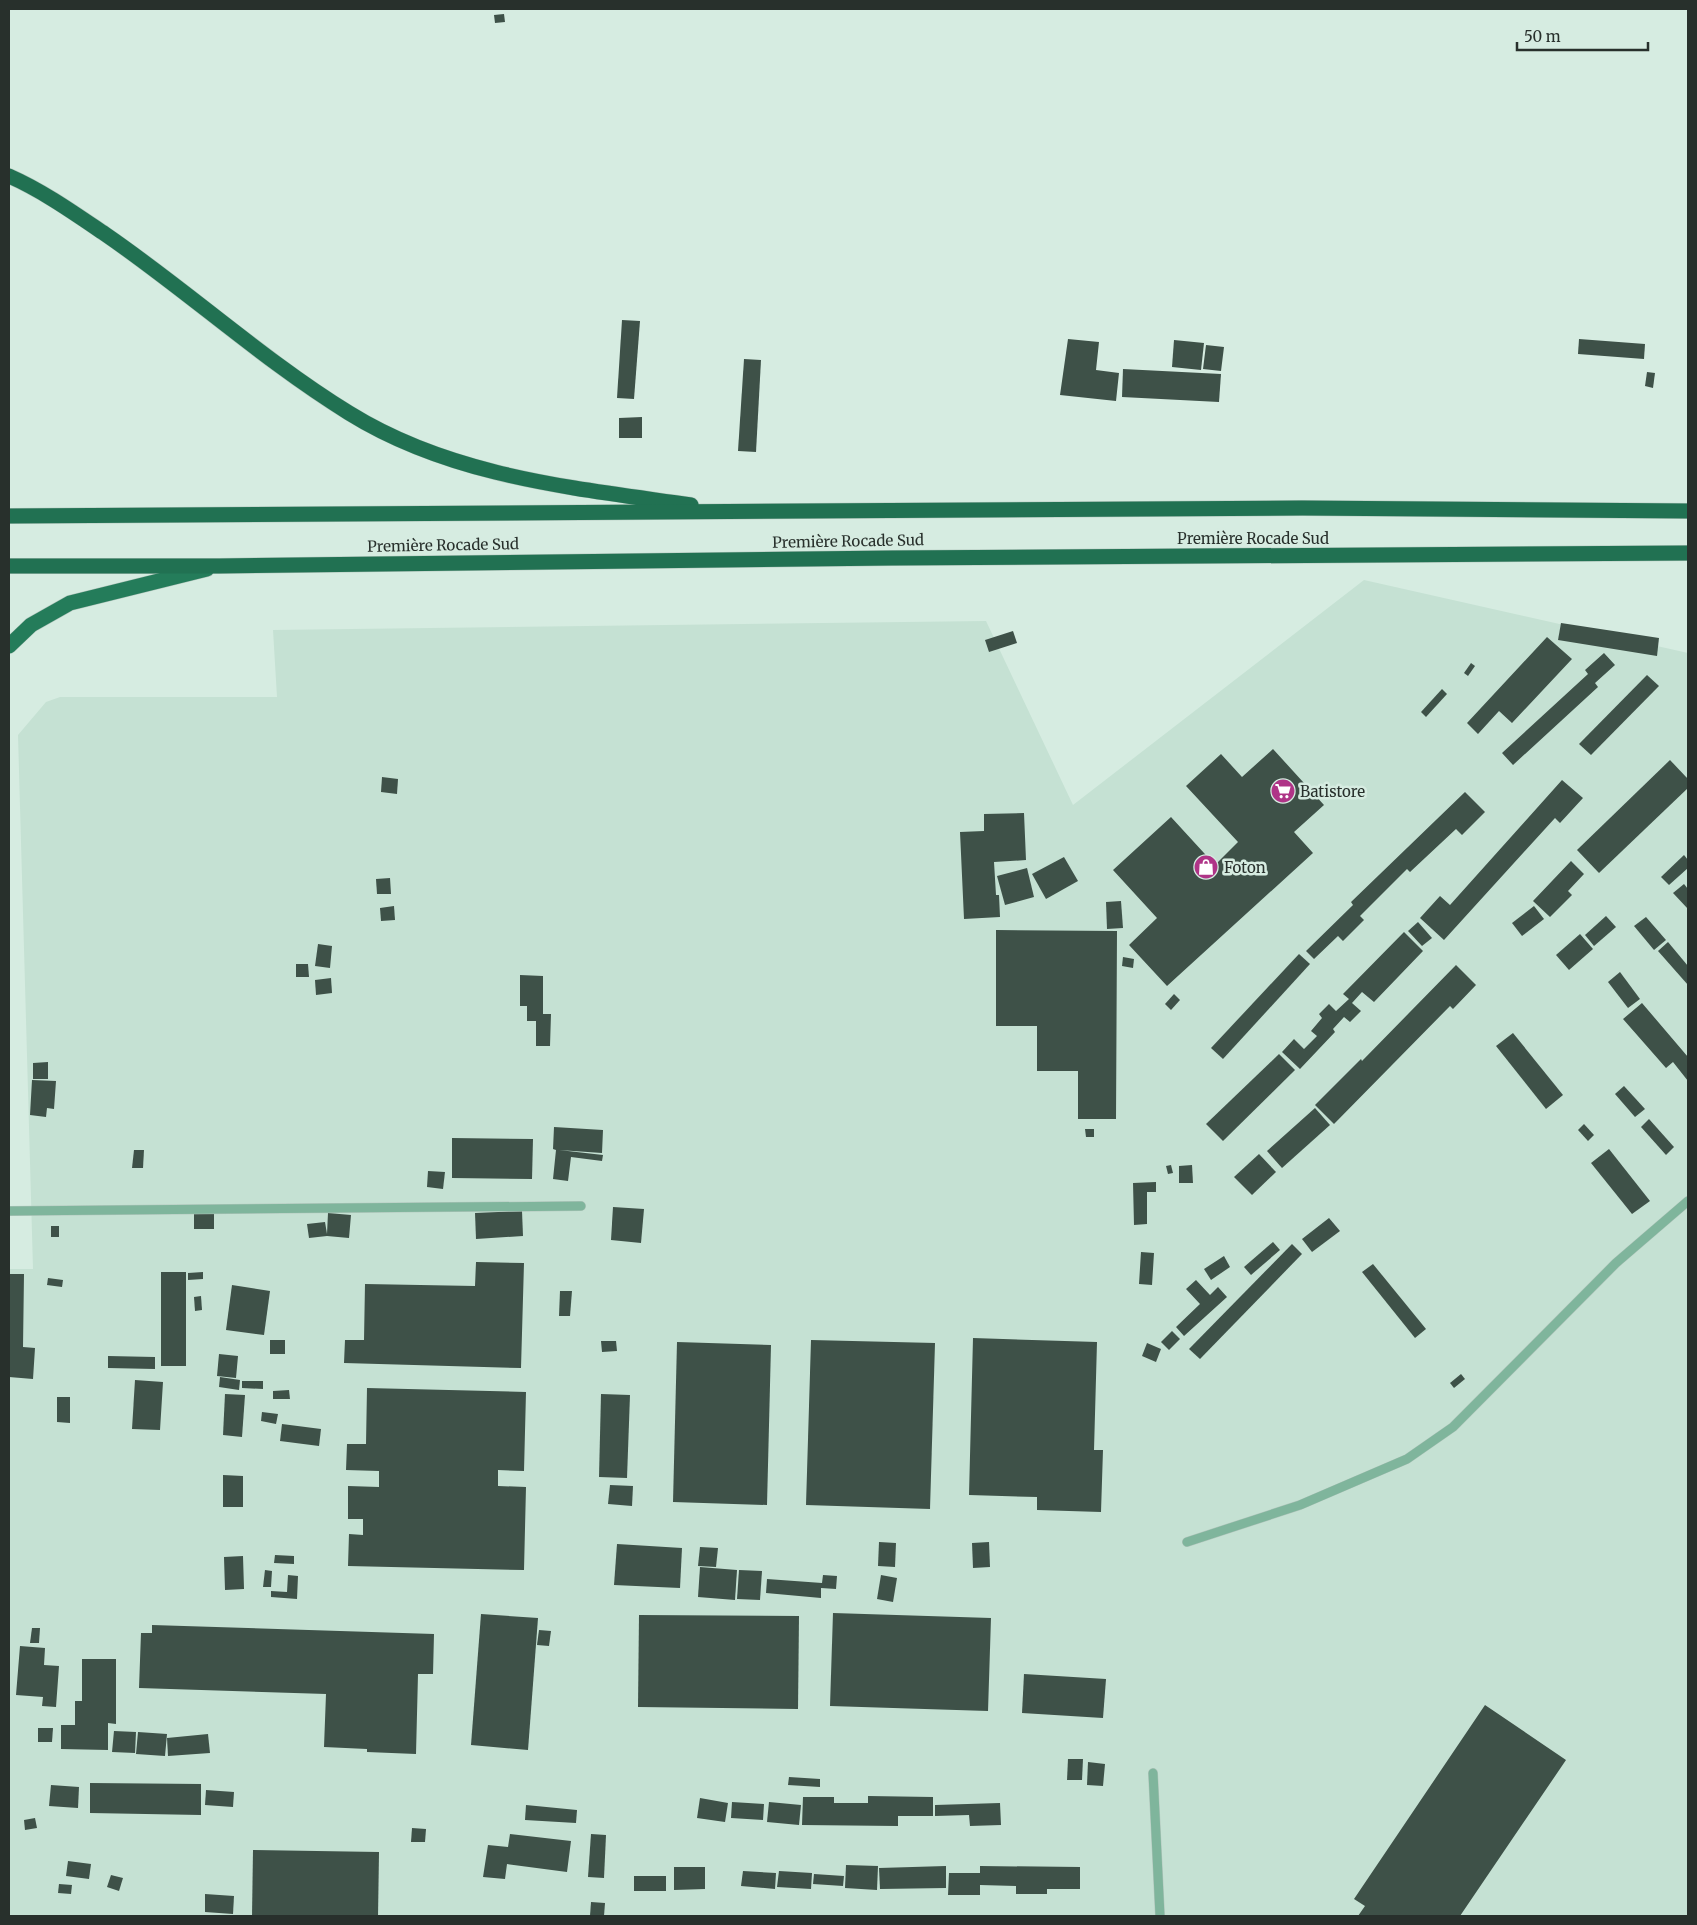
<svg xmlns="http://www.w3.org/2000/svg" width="1697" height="1925" font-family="Merriweather,serif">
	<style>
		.built { fill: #c5e1d3 }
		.building { fill: #3e5148 }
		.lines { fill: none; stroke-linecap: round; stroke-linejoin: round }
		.service-casing { stroke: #b3c6bd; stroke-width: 10 }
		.trunk-casing { stroke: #b3c6bd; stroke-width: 16 }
		.motorway-casing { stroke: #b3c6bd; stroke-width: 16 }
		.service { stroke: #7fb59c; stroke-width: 9 }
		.trunk { stroke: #247c5a; stroke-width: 15 }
		.motorway { stroke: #217152; stroke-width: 15 }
		.labels { text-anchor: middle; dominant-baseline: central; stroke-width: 5; stroke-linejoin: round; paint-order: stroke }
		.street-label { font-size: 15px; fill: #28302c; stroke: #d6ece1 }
		.poi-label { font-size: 15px; fill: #28302c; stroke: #d6ece1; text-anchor: start }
	</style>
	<rect width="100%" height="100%" fill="#d6ece1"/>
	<path class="built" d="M1364,580L1688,653V1916H9V1269H33L18,735L46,702L60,697H277L273,630L986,621L1073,805Z"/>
	<g class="building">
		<path d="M504,14L505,22L495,23L494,15Z"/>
		<path d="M622,320L640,321L634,399L617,398Z"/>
		<path d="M1068,339L1099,342L1096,370L1119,373L1116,401L1060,395Z"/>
		<path d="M1579,339L1645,344L1644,359L1578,354Z"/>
		<path d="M1174,340L1204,343L1201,370L1172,367Z"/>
		<path d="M1206,345L1224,347L1221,371L1203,369Z"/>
		<path d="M744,359L761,360L756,452L738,451Z"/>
		<path d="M1123,369L1221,374L1219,402L1122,397Z"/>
		<path d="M1647,372L1655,373L1653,388L1645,386Z"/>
		<path d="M642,417V438H619V418Z"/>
		<path d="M1561,623L1659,638L1657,656L1558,640Z"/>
		<path d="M1013,631L1017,643L989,652L985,640Z"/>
		<path d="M1547,637L1572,659L1512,723L1499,711L1478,734L1467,723Z"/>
		<path d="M1604,653L1615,665L1595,683L1598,687L1513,765L1502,753L1588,674L1585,670Z"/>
		<path d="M1471,663L1475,666L1468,676L1464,673Z"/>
		<path d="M1647,675L1659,686L1591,755L1579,744Z"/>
		<path d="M1442,689L1447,694L1426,717L1421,712Z"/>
		<path d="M1273,749L1324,805L1294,832L1313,853L1167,986L1129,945L1157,918L1113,870L1171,817L1215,865L1238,842L1186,786L1221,754L1242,777Z"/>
		<path d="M1670,760L1688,779V788L1599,873L1577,850Z"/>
		<path d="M382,777L398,779L397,794L381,792Z"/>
		<path d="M1562,780L1583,798L1560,823L1555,818L1444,940L1420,918L1440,896L1450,905Z"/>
		<path d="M1465,792L1485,812L1462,835L1456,829L1410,872L1407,869L1360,916L1364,920L1343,941L1338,936L1314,959L1306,951L1353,905L1351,902Z"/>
		<path d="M1024,813L1026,860L994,862L996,895H999L1000,917L964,919L960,832L984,831V814Z"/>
		<path d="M1684,855L1688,860V868L1669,885L1661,877Z"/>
		<path d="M1064,857L1078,881L1046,899L1032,874Z"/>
		<path d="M1571,861L1584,874L1568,891L1572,895L1550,917L1533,901Z"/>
		<path d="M1027,868L1034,897L1005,905L997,876Z"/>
		<path d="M390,878L391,894H377L376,879Z"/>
		<path d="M1684,884L1688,889V909L1673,893Z"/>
		<path d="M1121,901L1123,928L1107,929L1106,902Z"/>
		<path d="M394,906L395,920L381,921L380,908Z"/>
		<path d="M1534,906L1544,919L1522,936L1512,923Z"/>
		<path d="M1606,916L1616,927L1594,946L1585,935Z"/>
		<path d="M1646,917L1666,940L1654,950L1634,926Z"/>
		<path d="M1418,922L1432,938L1422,946L1408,931Z"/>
		<path d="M996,930L1117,931L1116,1119H1078V1071H1037V1026H996Z"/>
		<path d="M1404,932L1423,951L1374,1002L1362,992L1352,1003L1361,1011L1350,1022L1344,1017L1333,1029L1335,1032L1300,1069L1282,1052L1294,1039L1304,1049L1317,1036L1311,1031L1322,1018L1319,1014L1329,1004L1336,1011L1349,999L1343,994Z"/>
		<path d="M1580,934L1593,949L1569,970L1556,955Z"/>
		<path d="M1668,942L1688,966V985L1658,951Z"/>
		<path d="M318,944L332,946L330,968L315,966Z"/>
		<path d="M1299,954L1310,964L1223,1059L1211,1048Z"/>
		<path d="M1123,957L1134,959L1133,968L1122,966Z"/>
		<path d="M296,964H308L309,977H296Z"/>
		<path d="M1456,965L1476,985L1453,1009L1450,1006L1334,1124L1315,1105L1361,1059L1362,1061Z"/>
		<path d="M1620,972L1640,999L1628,1008L1608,982Z"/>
		<path d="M520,975L543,976V1014H551L550,1046H536V1021H527V1006H520Z"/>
		<path d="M331,978L332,993L316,995L315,980Z"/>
		<path d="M1174,994L1180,1000L1171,1010L1165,1004Z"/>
		<path d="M1642,1003L1688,1057V1081L1673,1062L1666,1068L1623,1019Z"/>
		<path d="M1513,1033L1563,1095L1546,1109L1496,1046Z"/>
		<path d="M1279,1054L1295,1070L1223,1141L1206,1124Z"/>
		<path d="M48,1062V1079H33V1063Z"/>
		<path d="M32,1080L56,1081L54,1109L47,1108L46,1117L30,1115Z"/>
		<path d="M1624,1086L1645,1109L1635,1117L1615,1094Z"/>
		<path d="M1315,1108L1330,1125L1282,1168L1267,1151Z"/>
		<path d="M1649,1119L1674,1147L1666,1155L1641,1127Z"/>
		<path d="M1584,1124L1594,1135L1588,1141L1578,1130Z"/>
		<path d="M554,1127L603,1130L602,1153L559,1150L603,1155L602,1161L571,1157L568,1181L553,1179L556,1150L553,1149Z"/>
		<path d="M1085,1129H1094V1137H1086Z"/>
		<path d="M452,1138L533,1139L532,1179L452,1178Z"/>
		<path d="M1609,1149L1650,1201L1632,1214L1591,1163Z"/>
		<path d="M134,1150H144L143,1168H132Z"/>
		<path d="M1259,1154L1276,1172L1252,1195L1234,1177Z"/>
		<path d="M1171,1165L1173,1173L1168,1174L1166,1166Z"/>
		<path d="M1192,1165L1193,1183H1179V1166Z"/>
		<path d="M428,1171L445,1172L443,1189L427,1187Z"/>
		<path d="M1156,1182V1192H1147V1224L1134,1225L1133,1183Z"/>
		<path d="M613,1207L644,1209L641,1243L611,1240Z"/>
		<path d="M522,1211L523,1236L476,1239L475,1213Z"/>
		<rect x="194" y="1213" width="20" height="16"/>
		<path d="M328,1213L351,1215L349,1238L327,1236L309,1238L307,1224L325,1222L327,1234Z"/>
		<path d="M1329,1218L1340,1231L1312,1252L1302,1239Z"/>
		<rect x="51" y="1226" width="8" height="11"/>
		<path d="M1273,1242L1280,1250L1251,1275L1244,1267Z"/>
		<path d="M1292,1244L1302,1254L1200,1359L1189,1349Z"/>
		<path d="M1141,1252L1154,1253L1152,1285L1139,1284Z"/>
		<path d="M1224,1256L1230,1267L1211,1280L1204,1269Z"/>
		<path d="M476,1262L524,1263L521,1368L344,1363L345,1340H364L365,1284L475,1286Z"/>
		<path d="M1373,1264L1426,1329L1415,1338L1362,1272Z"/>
		<rect x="161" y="1272" width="25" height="94"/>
		<path d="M203,1272V1279L188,1280V1273Z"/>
		<path d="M9,1274H24L23,1347L35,1348L33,1379L9,1377Z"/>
		<path d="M48,1278L63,1280L62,1287L47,1285Z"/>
		<path d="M1196,1280L1210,1295L1218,1287L1227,1297L1184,1336L1176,1327L1200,1304L1186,1289Z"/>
		<path d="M232,1285L270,1291L264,1335L226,1330Z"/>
		<path d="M560,1291H572L570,1316H559Z"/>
		<path d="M201,1296L202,1310L195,1311L194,1297Z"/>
		<path d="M1172,1331L1180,1339L1169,1350L1161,1342Z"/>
		<path d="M973,1338L1097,1342L1094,1450H1103L1101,1512L1037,1510V1497L969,1495Z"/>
		<rect x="270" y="1340" width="15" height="14"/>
		<path d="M811,1340L935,1343L930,1509L806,1505Z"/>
		<path d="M601,1341H616L617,1351L602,1352Z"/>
		<path d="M677,1342L771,1345L767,1505L673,1502Z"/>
		<path d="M1147,1343L1161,1349L1156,1362L1142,1356Z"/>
		<path d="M219,1354L238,1356L236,1378L217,1376Z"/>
		<path d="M108,1356L155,1357V1369L108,1368Z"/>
		<path d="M1461,1374L1465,1379L1454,1388L1450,1383Z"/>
		<path d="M220,1377L240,1380L239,1390L219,1387Z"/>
		<path d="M135,1380L163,1382L160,1430L132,1429Z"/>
		<path d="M242,1381H263V1389L242,1388Z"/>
		<path d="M367,1388L526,1392L524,1471L498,1470V1486L526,1487L524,1570L348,1566L349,1534L363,1535V1519H348V1486L379,1487V1471L346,1470L347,1444H366Z"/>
		<path d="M289,1390L290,1399H273V1391Z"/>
		<path d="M225,1394L245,1395L242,1437L223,1435Z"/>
		<path d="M601,1394L630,1395L627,1478L599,1477Z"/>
		<path d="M57,1397H70V1423L57,1422Z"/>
		<path d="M262,1412L278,1414L276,1424L261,1421Z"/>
		<path d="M282,1424L321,1429L319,1446L280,1441Z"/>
		<path d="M223,1475L243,1476V1507H223Z"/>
		<path d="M610,1485L633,1486L632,1506L608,1504Z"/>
		<path d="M879,1542L896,1543L895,1567L878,1566Z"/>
		<path d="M989,1542L990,1567L973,1568L972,1543Z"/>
		<path d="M617,1544L682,1548L680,1588L614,1585Z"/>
		<path d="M700,1547L718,1548L716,1567L698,1566Z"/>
		<path d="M275,1555L294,1556V1564L274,1563Z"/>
		<path d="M243,1556L244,1589L225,1590L224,1557Z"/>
		<path d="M700,1567L737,1570L735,1600L698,1597Z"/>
		<path d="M265,1570L272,1571L271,1587H263Z"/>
		<path d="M739,1570L762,1571L760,1600L737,1599Z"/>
		<path d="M288,1575L298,1576L297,1599L271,1597V1591L287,1592Z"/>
		<path d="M823,1575L837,1576L836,1589L821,1588V1598L766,1593L767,1579L822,1583Z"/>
		<path d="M881,1575L897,1578L893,1602L877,1599Z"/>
		<path d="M833,1613L991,1618L988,1711L830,1706Z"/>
		<path d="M481,1614L538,1618L528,1750L471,1745Z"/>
		<path d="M639,1615L799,1616L798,1709L638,1707Z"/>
		<path d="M152,1625L434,1634L433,1674H418L416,1754L367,1752V1749L324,1747L326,1694L139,1688L141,1633H152Z"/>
		<path d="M32,1628H40L39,1643H30Z"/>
		<path d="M539,1630L551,1631L549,1646L537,1645Z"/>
		<path d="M20,1646L45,1648L44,1665L59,1666L56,1707L42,1706L43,1697L16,1695Z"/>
		<path d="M82,1659H116V1724L108,1723V1750L61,1749V1725H75V1701H82Z"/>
		<path d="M1024,1674L1106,1679L1103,1718L1022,1713Z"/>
		<path d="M1485,1705L1566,1760L1460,1916H1358L1365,1906L1354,1899Z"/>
		<path d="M38,1728H53L52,1742H38Z"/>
		<path d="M114,1731L136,1732L135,1753L112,1752Z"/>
		<path d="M138,1732L167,1734L165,1756L136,1754Z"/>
		<path d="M208,1734L210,1753L168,1756L167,1738Z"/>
		<path d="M1068,1759H1083L1082,1780H1067Z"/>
		<path d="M1088,1762L1105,1764L1103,1786L1087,1785Z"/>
		<path d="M789,1777L820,1779V1787L788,1785Z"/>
		<path d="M90,1783L201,1784V1815L90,1813Z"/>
		<path d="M51,1785L79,1787L78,1808L49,1806Z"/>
		<path d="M206,1790L234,1792L233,1807L205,1805Z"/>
		<path d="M868,1796L933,1797V1816H898V1826L802,1825L803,1797H834V1803H868Z"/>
		<path d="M700,1798L728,1803L725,1822L697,1818Z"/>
		<path d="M732,1802L764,1804L763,1820L731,1818Z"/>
		<path d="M769,1802L801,1805L799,1825L767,1822Z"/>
		<path d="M1000,1803L1001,1825L970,1826L969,1815L935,1816V1805Z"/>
		<path d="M526,1805L577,1810L576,1823L525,1820Z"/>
		<path d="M35,1818L37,1828L25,1830L24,1820Z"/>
		<path d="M412,1828L426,1829L425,1842H411Z"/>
		<path d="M510,1834L571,1841L567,1872L507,1864L505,1879L483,1877L488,1845L508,1847Z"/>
		<path d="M591,1834L606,1835L604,1878L588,1877Z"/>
		<path d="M253,1850L379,1852L378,1916H252Z"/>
		<path d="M68,1861L91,1864L89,1879L66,1876Z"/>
		<path d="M846,1865L878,1866L877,1890L845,1888Z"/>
		<path d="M946,1866V1888L880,1889L879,1868Z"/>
		<path d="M980,1866L1080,1867V1889H1047V1894H1016V1886L980,1885V1895H948L949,1873H980Z"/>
		<path d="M674,1867H705V1889L674,1890Z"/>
		<path d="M743,1871L776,1873L775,1889L741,1886Z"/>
		<path d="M779,1871L812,1873L811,1889L777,1887Z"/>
		<path d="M814,1874L844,1876L843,1886L813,1884Z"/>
		<path d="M111,1875L123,1878L119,1891L107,1887Z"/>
		<rect x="634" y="1876" width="32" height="15"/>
		<path d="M59,1884L72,1885L71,1894L58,1893Z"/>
		<path d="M205,1894L234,1896L233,1914L205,1912Z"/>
		<path d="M591,1902L605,1903L604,1916H590Z"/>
	</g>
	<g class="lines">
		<defs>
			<g id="service">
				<path d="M9,1211L581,1206"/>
				<path d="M1187,1542L1300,1505L1407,1459L1453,1427L1616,1263L1688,1201"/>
				<path d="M1153,1773L1160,1916"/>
			</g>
			<path id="trunk" d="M9,646L31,625L70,603L207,569"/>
			<g id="motorway">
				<path d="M9,176C43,191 74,213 105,234C188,291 263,360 349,413C452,477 574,488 691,505"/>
				<path d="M9,516L1302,508L1688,511"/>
				<path d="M9,566H219L892,558L1688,553"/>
			</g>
		</defs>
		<use href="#service" class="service-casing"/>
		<use href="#trunk" class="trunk-casing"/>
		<use href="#motorway" class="motorway-casing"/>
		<use href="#service" class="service"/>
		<use href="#trunk" class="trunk"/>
		<use href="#motorway" class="motorway"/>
	</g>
	<defs>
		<symbol id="supermarket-disc" viewBox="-11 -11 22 22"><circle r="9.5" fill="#af3487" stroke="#d6ece1"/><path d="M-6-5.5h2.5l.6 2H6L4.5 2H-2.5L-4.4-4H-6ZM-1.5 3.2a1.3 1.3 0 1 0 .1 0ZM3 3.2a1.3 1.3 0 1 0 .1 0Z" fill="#fff"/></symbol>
		<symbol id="shop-disc" viewBox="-11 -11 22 22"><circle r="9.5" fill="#af3487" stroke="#d6ece1"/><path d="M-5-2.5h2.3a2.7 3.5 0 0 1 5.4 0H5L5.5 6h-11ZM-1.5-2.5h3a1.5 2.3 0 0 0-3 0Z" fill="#fff"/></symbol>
	</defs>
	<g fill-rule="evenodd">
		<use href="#supermarket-disc" x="1269" y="777" width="28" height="28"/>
		<use href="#shop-disc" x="1192" y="853" width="28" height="28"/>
	</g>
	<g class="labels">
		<g class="street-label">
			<text x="1253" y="538">Première Rocade Sud</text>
			<text transform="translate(848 541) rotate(-1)">Première Rocade Sud</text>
			<text transform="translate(443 545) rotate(-1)">Première Rocade Sud</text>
		</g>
		<g class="poi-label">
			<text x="1300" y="791">Batistore</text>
			<text x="1224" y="867">Foton</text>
		</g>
	</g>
	<rect width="1697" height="1925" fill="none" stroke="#28302c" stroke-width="20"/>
	<path d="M1517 42v8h131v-8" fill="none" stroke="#28302c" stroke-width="2.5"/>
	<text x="1524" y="42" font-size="15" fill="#28302c" stroke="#d6ece1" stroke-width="4" paint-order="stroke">50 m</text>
</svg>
